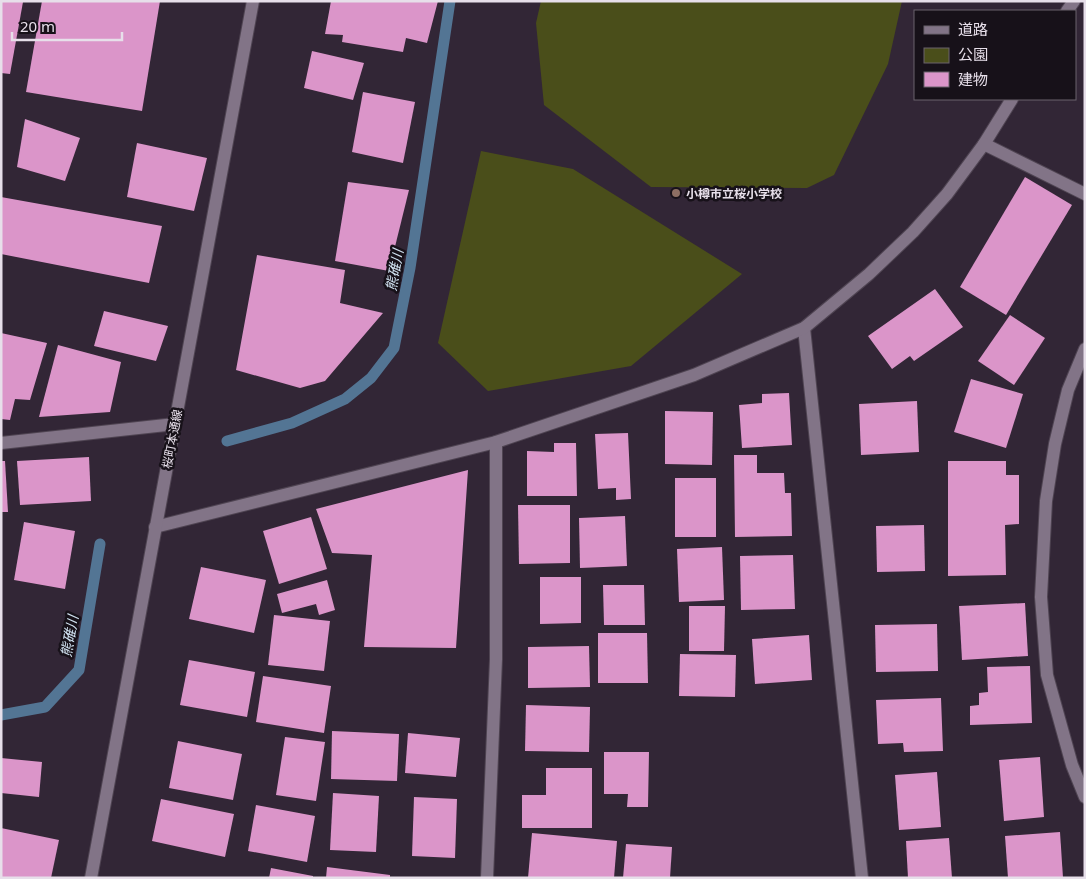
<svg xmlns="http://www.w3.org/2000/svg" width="1086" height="879" font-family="'Noto Sans','Noto Sans JP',sans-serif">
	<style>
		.green { fill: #4a4e1a }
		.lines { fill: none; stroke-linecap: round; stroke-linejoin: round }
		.stream { stroke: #537594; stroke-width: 11 }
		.building { fill: #db95c9 }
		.minor-casing { stroke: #4f4452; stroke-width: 14 }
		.minor { stroke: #827487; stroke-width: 12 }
		.education-dot { fill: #8d6e63; stroke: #171119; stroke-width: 2 }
		.labels { text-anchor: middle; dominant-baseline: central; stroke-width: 5; stroke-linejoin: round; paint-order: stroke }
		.poi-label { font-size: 12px; font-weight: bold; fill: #e7dfea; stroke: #171119; text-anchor: start }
		.street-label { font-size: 12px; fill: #e7dfea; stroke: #171119 }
		.water-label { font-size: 14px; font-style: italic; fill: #d2e3f2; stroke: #171119 }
	</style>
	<rect width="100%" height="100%" fill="#322636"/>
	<g class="green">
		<path d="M541,1H902L888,64L834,175L807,188L651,187L544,105L536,23Z"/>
		<path d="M481,151L573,169L742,274L631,366L488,391L438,343Z"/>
	</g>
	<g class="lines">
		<g class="stream">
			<path d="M227,441L292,423L345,399L371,378L394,348L410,268L450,1"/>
			<path d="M1,715L45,707L79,670L100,544"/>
		</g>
	</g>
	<g class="building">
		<path d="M1,1L23,2L10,74L1,73Z"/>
		<path d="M42,1H160L142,111L26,92Z"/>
		<path d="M331,1H438L427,43L406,38L403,52L342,42L343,35L325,34Z"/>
		<path d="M312,51L364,63L353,100L304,88Z"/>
		<path d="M363,92L415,102L403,163L352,152Z"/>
		<path d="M25,119L80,138L65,181L17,167Z"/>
		<path d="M137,143L207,158L194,211L127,197Z"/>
		<path d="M1025,177L1072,205L1006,315L960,287Z"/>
		<path d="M348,182L409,190L389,271L335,261Z"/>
		<path d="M1,197L162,226L149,283L1,254Z"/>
		<path d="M257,255L345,270L340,303L383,313L325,381L300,388L236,370Z"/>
		<path d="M935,289L963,327L914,361L910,356L892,369L868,336Z"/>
		<path d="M104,311L168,326L156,361L94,346Z"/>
		<path d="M1010,315L1045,338L1014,385L978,361Z"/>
		<path d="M1,333L47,343L30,400L15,399L10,420L1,419Z"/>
		<path d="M58,345L121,362L110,412L39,417Z"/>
		<path d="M971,379L1023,394L1006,448L954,432Z"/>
		<path d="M789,393L792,445L742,448L739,405L762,403V394Z"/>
		<path d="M917,401L919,452L861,455L859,404Z"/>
		<path d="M665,411L713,412L712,465L665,464Z"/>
		<path d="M628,433L631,499L616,500V488L598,489L595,434Z"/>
		<path d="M554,443H576L577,496H527V451L554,452Z"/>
		<path d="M734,455H757V473H784L785,493H791L792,536L735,537Z"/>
		<path d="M89,457L91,501L20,505L17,461Z"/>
		<path d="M1,461H5L8,512H1Z"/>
		<path d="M948,461H1006V475H1019V524L1005,525L1006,575L948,576Z"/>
		<path d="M468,470L456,648L364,647L372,555L332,553L316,509Z"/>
		<rect x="675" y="478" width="41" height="59"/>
		<path d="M518,505H570V563L519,564Z"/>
		<path d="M625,516L627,566L580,568L579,518Z"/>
		<path d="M311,517L327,569L279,584L263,531Z"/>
		<path d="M24,522L75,531L65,589L14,580Z"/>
		<path d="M924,525L925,571L877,572L876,526Z"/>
		<path d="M722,547L724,600L679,602L677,549Z"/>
		<path d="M793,555L795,609L741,610L740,556Z"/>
		<path d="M201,567L266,580L254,633L189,619Z"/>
		<path d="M540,577H581V623L540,624Z"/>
		<path d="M327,580L335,610L319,615L316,604L282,613L277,594Z"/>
		<path d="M603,585H644L645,625H604Z"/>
		<path d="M1025,603L1028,656L962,660L959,606Z"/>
		<path d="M689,606H725L724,651H689Z"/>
		<path d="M274,615L330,621L324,671L268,665Z"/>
		<path d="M937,624L938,671L876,672L875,625Z"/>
		<path d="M598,633H647L648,683H598Z"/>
		<path d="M809,635L812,680L755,684L752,639Z"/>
		<path d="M589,646L590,687L528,688V647Z"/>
		<path d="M680,654L736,655L735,697L679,696Z"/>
		<path d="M189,660L255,672L247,717L180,705Z"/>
		<path d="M1030,666L1032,723L970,725V706L979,705V693L988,692L987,667Z"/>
		<path d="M263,676L331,686L324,733L256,722Z"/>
		<path d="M941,698L943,751L904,752L903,743L878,744L876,700Z"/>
		<path d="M526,705L590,707L589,752L525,751Z"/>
		<path d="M332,731L399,734L397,781L331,779Z"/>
		<path d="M408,733L460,738L456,777L405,773Z"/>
		<path d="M285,737L325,742L316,801L276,795Z"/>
		<path d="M178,741L242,754L233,800L169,788Z"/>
		<path d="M604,752H649L648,807H627L628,794H604Z"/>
		<path d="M1040,757L1044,817L1004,821L999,760Z"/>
		<path d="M1,758L42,762L39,797L1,793Z"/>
		<path d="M546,768H592V828H522V795H546Z"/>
		<path d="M937,772L941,827L899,830L895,775Z"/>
		<path d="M333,793L379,796L376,852L330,850Z"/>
		<path d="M414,797L457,799L455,858L412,856Z"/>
		<path d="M161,799L234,814L225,857L152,841Z"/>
		<path d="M256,805L315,816L307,862L248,851Z"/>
		<path d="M1,828L59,840L51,878H1Z"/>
		<path d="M1060,832L1063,878H1008L1005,836Z"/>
		<path d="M532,833L617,841L614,878H528Z"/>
		<path d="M949,838L952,878H908L906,841Z"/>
		<path d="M626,844L672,847L670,878H623Z"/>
		<path d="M327,867L390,875V878H326Z"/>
		<path d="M271,868L313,876V878H269Z"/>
	</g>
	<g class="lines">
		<defs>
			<g id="minor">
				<path d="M1067,11L1074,1"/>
				<path d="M984,144L1012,99"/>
				<path d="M804,328L862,878"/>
				<path d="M1085,349L1068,390L1055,444L1046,501L1041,597L1047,675L1072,765L1085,797"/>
				<path d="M1,443L175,424"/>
				<path d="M155,527L496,442L694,375L804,328L869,274L913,232L947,194L984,144L1085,194"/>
				<path d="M91,878L253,1"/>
				<path d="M487,878L496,659V442"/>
			</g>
		</defs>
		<use href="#minor" class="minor-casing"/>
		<use href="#minor" class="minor"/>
	</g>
	<circle class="education-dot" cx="676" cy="193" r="5"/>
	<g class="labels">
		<g class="poi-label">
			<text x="686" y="193">小樽市立桜小学校</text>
		</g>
		<g class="street-label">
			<text transform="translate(172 439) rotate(-79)">桜町本通線</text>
		</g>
		<g class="water-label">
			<text transform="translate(394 270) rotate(-80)">熊碓川</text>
			<text transform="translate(69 636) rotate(-80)">熊碓川</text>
		</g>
	</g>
	<rect width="1086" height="879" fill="none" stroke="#e7dfea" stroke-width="5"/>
	<rect x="914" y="10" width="162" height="90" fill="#171119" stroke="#6a636d"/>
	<rect x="924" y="26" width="25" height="8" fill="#827487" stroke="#6a636d"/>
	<text x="958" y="35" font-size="15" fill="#e7dfea">道路</text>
	<rect x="924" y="48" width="25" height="15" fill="#4a4e1a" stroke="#6a636d"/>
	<text x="958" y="60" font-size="15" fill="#e7dfea">公園</text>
	<rect x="924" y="72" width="25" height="15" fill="#db95c9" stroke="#6a636d"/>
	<text x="958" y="85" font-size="15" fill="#e7dfea">建物</text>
	<path d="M12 32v8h110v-8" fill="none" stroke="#e7dfea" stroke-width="2.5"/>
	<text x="20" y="32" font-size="15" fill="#e7dfea" stroke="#171119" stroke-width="4" paint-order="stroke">20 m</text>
</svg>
